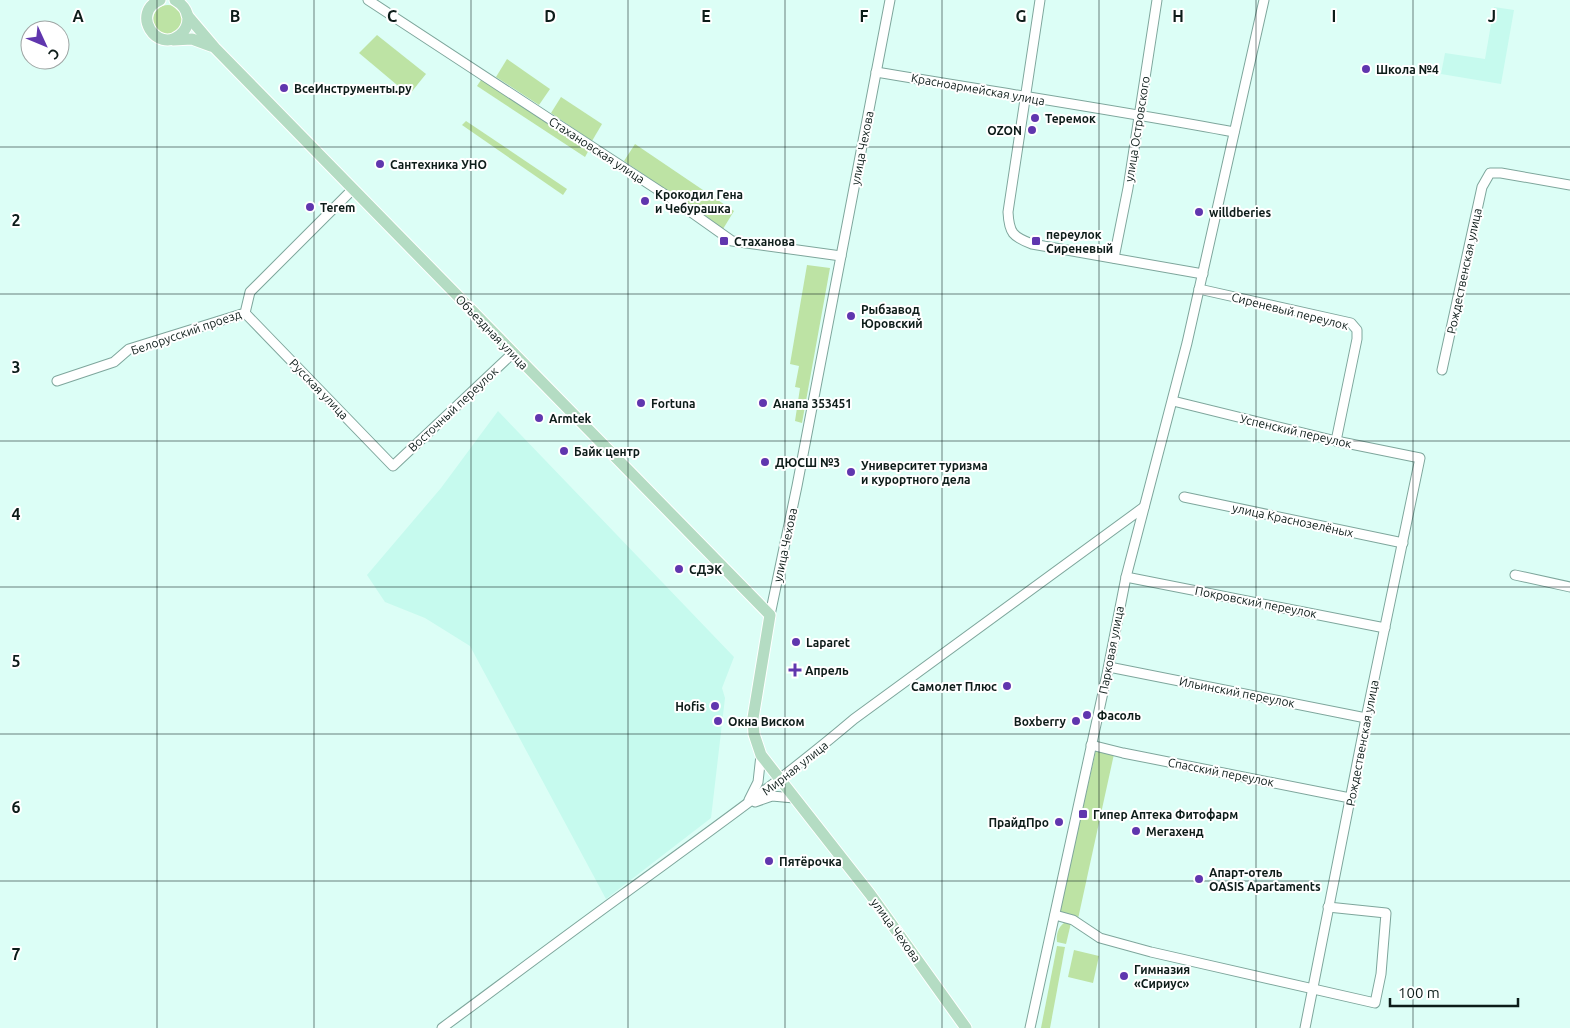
<svg xmlns="http://www.w3.org/2000/svg" width="1570" height="1028" font-family="Ubuntu,sans-serif">
	<style>
		.built { fill: #c6faee }
		.green { fill: #bde3a4 }
		.lines { fill: none; stroke-linecap: round; stroke-linejoin: round }
		.minor-casing { stroke: #7ea69c; stroke-width: 11 }
		.major-casing { stroke: #fff; stroke-width: 13 }
		.minor { stroke: #fff; stroke-width: 9 }
		.major { stroke: #b4dcc3; stroke-width: 11 }
		.grid { fill: none; stroke: #0d1c19; stroke-width: 1; stroke-opacity: 0.55 }
		.poi-dot { fill: #6036ae; stroke: #fff; stroke-width: 2 }
		.labels { text-anchor: middle; dominant-baseline: central; stroke-width: 4; stroke-linejoin: round; paint-order: stroke }
		.poi-label { font-size: 12px; font-weight: bold; fill: #0d1c19; stroke: #fff; text-anchor: start }
		.street-label { font-size: 12px; fill: #0d1c19; stroke: #fff }
		.grid-label { font-size: 16px; text-anchor: middle; font-weight: bold; fill: #0d1c19; stroke: #fff; stroke-width: 4; stroke-linejoin: round; paint-order: stroke }
	</style>
	<rect width="100%" height="100%" fill="#dcfef6"/>
	<g class="built">
		<path d="M1494,7L1514,10L1501,84L1441,74L1445,53L1485,59Z"/>
		<path d="M498,411L734,657L722,688L725,698L711,818L606,899L470,646L425,618L385,602L367,575L441,488Z"/>
	</g>
	<g class="green">
		<circle cx="168" cy="20" r="15"/>
		<path d="M377,35L426,74L409,95L359,53Z"/>
		<path d="M507,59L550,89L539,105L496,77Z"/>
		<path d="M483,77L590,148L585,157L477,86Z"/>
		<path d="M561,97L602,124L592,141L551,113Z"/>
		<path d="M466,121L567,189L563,195L462,125Z"/>
		<path d="M635,144L734,211L723,229L624,161Z"/>
		<path d="M807,265L830,268L802,423L795,421L800,388L795,387L799,366L790,364Z"/>
		<path d="M1096,750L1114,754L1078,919L1059,913Z"/>
		<path d="M1064,923H1071L1066,944L1057,942C1056,935 1058,927 1064,923Z"/>
		<path d="M1057,946L1065,947L1050,1028H1041Z"/>
		<path d="M1074,950L1099,956L1093,983L1068,977Z"/>
	</g>
	<g class="lines">
		<defs>
			<g id="minor">
				<path d="M368,0L684,207L732,241L841,256"/>
				<path d="M1040,0L1008,212C1009,233 1013,237 1032,244L1203,274"/>
				<path d="M876,72C995,92 1115,110 1234,132"/>
				<path d="M1114,258L1128,188L1157,0"/>
				<path d="M1199,289L1351,323L1357,330V339L1336,441"/>
				<path d="M245,313L393,466L513,353"/>
				<path d="M1442,370L1482,187L1490,173H1501L1570,185"/>
				<path d="M57,381L114,362L129,349L245,313L250,292L353,189"/>
				<path d="M1173,401L1336,441L1420,458L1366,718L1305,1028"/>
				<path d="M1184,497L1403,543"/>
				<path d="M1515,575L1570,587"/>
				<path d="M1126,577L1385,628"/>
				<path d="M770,615L797,486L890,0"/>
				<path d="M1109,667L1366,718"/>
				<path d="M1091,745L1123,753L1350,798"/>
				<path d="M749,800L758,782L761,755"/>
				<path d="M755,802L772,796L794,798"/>
				<path d="M1055,915L1073,920L1100,938L1151,952L1375,1003L1381,974L1386,913L1328,907"/>
				<path d="M442,1028C503,983 564,937 625,893C703,836 781,781 854,719L1144,507"/>
				<path d="M1030,1028L1107,674L1126,577L1187,343L1264,0"/>
			</g>
			<g id="major">
				<path d="M160,0C130,13 157,54 180,35C185,31 188,25 188,18C187,10 182,4 175,0"/>
				<path d="M187,15L215,48L770,615L753,718L754,734L761,755L870,894L966,1028"/>
				<path d="M173,40L192,39L211,46"/>
			</g>
		</defs>
		<use href="#minor" class="minor-casing"/>
		<use href="#major" class="major-casing"/>
		<use href="#minor" class="minor"/>
		<use href="#major" class="major"/>
	</g>
	<path class="grid" d="M157,0V1028M314,0V1028M471,0V1028M628,0V1028M785,0V1028M942,0V1028M1099,0V1028M1256,0V1028M1413,0V1028M0,147H1570M0,294H1570M0,441H1570M0,587H1570M0,734H1570M0,881H1570"/>
	<g class="poi-dot">
		<circle cx="1366" cy="69" r="5"/>
		<circle cx="284" cy="88" r="5"/>
		<circle cx="1035" cy="118" r="5"/>
		<circle cx="1032" cy="130" r="5"/>
		<circle cx="380" cy="164" r="5"/>
		<circle cx="645" cy="201" r="5"/>
		<circle cx="310" cy="207" r="5"/>
		<circle cx="1199" cy="212" r="5"/>
		<rect x="719" y="236" width="10" height="10" rx="2.5"/>
		<rect x="1031" y="236" width="10" height="10" rx="2.5"/>
		<circle cx="851" cy="316" r="5"/>
		<circle cx="641" cy="403" r="5"/>
		<circle cx="763" cy="403" r="5"/>
		<circle cx="539" cy="418" r="5"/>
		<circle cx="564" cy="451" r="5"/>
		<circle cx="765" cy="462" r="5"/>
		<circle cx="851" cy="472" r="5"/>
		<circle cx="679" cy="569" r="5"/>
		<circle cx="796" cy="642" r="5"/>
		<path d="M792.5 662.5h5v5h5v5h-5v5h-5v-5h-5v-5h5z"/>
		<circle cx="1007" cy="686" r="5"/>
		<circle cx="715" cy="706" r="5"/>
		<circle cx="1087" cy="715" r="5"/>
		<circle cx="718" cy="721" r="5"/>
		<circle cx="1076" cy="721" r="5"/>
		<rect x="1078" y="809" width="10" height="10" rx="2.5"/>
		<circle cx="1059" cy="822" r="5"/>
		<circle cx="1136" cy="831" r="5"/>
		<circle cx="769" cy="861" r="5"/>
		<circle cx="1199" cy="879" r="5"/>
		<circle cx="1124" cy="976" r="5"/>
	</g>
	<g class="labels">
		<g class="poi-label">
			<text x="1376" y="69">Школа №4</text>
			<text x="294" y="88">ВсеИнструменты.ру</text>
			<text x="1045" y="118">Теремок</text>
			<text x="1022" y="130" text-anchor="end">OZON</text>
			<text x="390" y="164">Сантехника УНО</text>
			<text x="655" y="194">Крокодил Гена<tspan x="655" dy="14">и Чебурашка</tspan></text>
			<text x="320" y="207">Terem</text>
			<text x="1209" y="212">willdberies</text>
			<text x="1046" y="234">переулок<tspan x="1046" dy="14">Сиреневый</tspan></text>
			<text x="734" y="241">Стаханова</text>
			<text x="861" y="309">Рыбзавод<tspan x="861" dy="14">Юровский</tspan></text>
			<text x="651" y="403">Fortuna</text>
			<text x="773" y="403">Анапа 353451</text>
			<text x="549" y="418">Armtek</text>
			<text x="574" y="451">Байк центр</text>
			<text x="775" y="462">ДЮСШ №3</text>
			<text x="861" y="465">Университет туризма<tspan x="861" dy="14">и курортного дела</tspan></text>
			<text x="689" y="569">СДЭК</text>
			<text x="806" y="642">Laparet</text>
			<text x="805" y="670">Апрель</text>
			<text x="997" y="686" text-anchor="end">Самолет Плюс</text>
			<text x="705" y="706" text-anchor="end">Hofis</text>
			<text x="1097" y="715">Фасоль</text>
			<text x="728" y="721">Окна Виском</text>
			<text x="1066" y="721" text-anchor="end">Boxberry</text>
			<text x="1093" y="814">Гипер Аптека Фитофарм</text>
			<text x="1049" y="822" text-anchor="end">ПрайдПро</text>
			<text x="1146" y="831">Мегахенд</text>
			<text x="779" y="861">Пятёрочка</text>
			<text x="1209" y="872">Апарт-отель<tspan x="1209" dy="14">OASIS Apartaments</tspan></text>
			<text x="1134" y="969">Гимназия<tspan x="1134" dy="14">«Сириус»</tspan></text>
		</g>
		<g class="street-label">
			<text transform="translate(978 89) rotate(10)">Красноармейская улица</text>
			<text transform="translate(1137 129) rotate(-81)">улица Островского</text>
			<text transform="translate(862 148) rotate(-79)">улица Чехова</text>
			<text transform="translate(597 150) rotate(33)">Стахановская улица</text>
			<text transform="translate(1464 271) rotate(-78)">Рождественская улица</text>
			<text transform="translate(1290 311) rotate(14)">Сиреневый переулок</text>
			<text transform="translate(186 332) rotate(-19)">Белорусский проезд</text>
			<text transform="translate(492 332) rotate(46)">Объездная улица</text>
			<text transform="translate(319 389) rotate(46)">Русская улица</text>
			<text transform="translate(453 409) rotate(-43)">Восточный переулок</text>
			<text transform="translate(1296 431) rotate(13)">Успенский переулок</text>
			<text transform="translate(1293 520) rotate(12)">улица Краснозелёных</text>
			<text transform="translate(785 545) rotate(-78)">улица Чехова</text>
			<text transform="translate(1256 602) rotate(11)">Покровский переулок</text>
			<text transform="translate(1111 650) rotate(-79)">Парковая улица</text>
			<text transform="translate(1237 692) rotate(11)">Ильинский переулок</text>
			<text transform="translate(1362 743) rotate(-79)">Рождественская улица</text>
			<text transform="translate(795 768) rotate(-38)">Мирная улица</text>
			<text transform="translate(1221 772) rotate(11)">Спасский переулок</text>
			<text transform="translate(896 930) rotate(54)">улица Чехова</text>
		</g>
	</g>
	<g class="grid-label">
		<text x="78" y="22">A</text>
		<text x="235" y="22">B</text>
		<text x="392" y="22">C</text>
		<text x="550" y="22">D</text>
		<text x="706" y="22">E</text>
		<text x="864" y="22">F</text>
		<text x="1021" y="22">G</text>
		<text x="1178" y="22">H</text>
		<text x="1334" y="22">I</text>
		<text x="1492" y="22">J</text>
		<text x="16" y="226">2</text>
		<text x="16" y="373">3</text>
		<text x="16" y="520">4</text>
		<text x="16" y="667">5</text>
		<text x="16" y="813">6</text>
		<text x="16" y="960">7</text>
	</g>
	<g transform="translate(45 45) rotate(134)"><circle r="24" fill="#ffffff" stroke="#9ea4a3"/>
	<path d="M0-4L9 19L0 12L-9 19Z" fill="#6036ae"/>
	<text y="-8" font-size="14" font-weight="bold" text-anchor="middle" fill="#0d1c19">С</text>
	</g>
	<path d="M1390 998v8h128v-8" fill="none" stroke="#0d1c19" stroke-width="2.5"/>
	<text x="1398" y="998" font-size="15" fill="#0d1c19" stroke="#ffffff" stroke-width="4" paint-order="stroke">100 m</text>
</svg>
